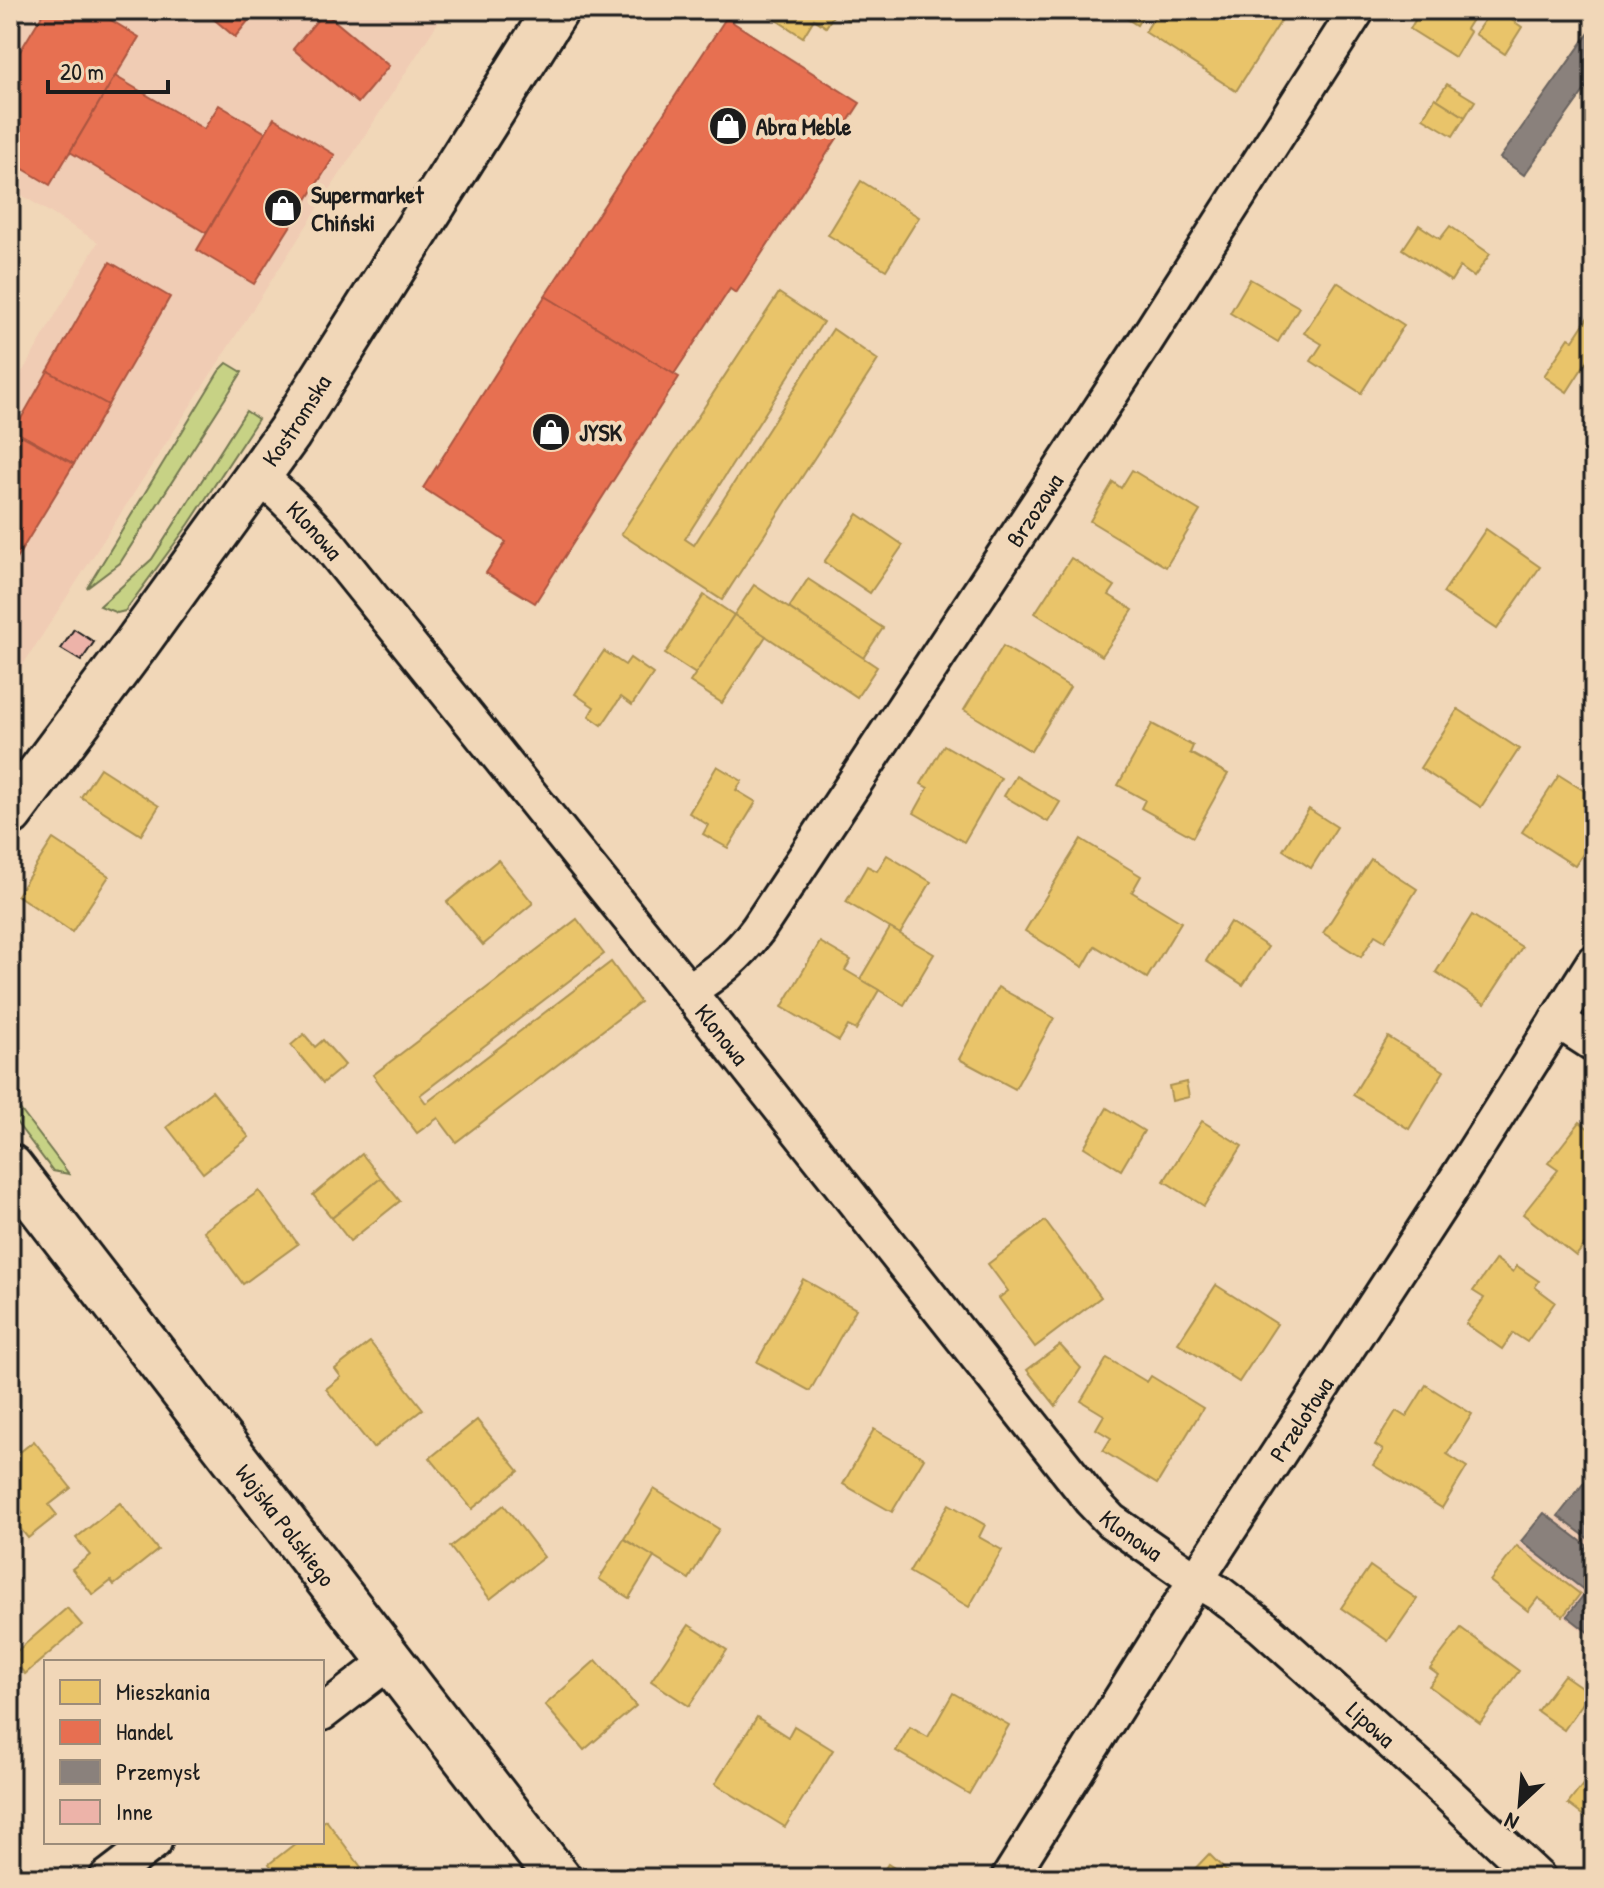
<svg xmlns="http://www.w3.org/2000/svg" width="1604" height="1888" font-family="'Patrick Hand',sans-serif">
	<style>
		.built { fill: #f0ccb4 }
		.green { fill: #c7d285; stroke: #727750; stroke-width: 2 }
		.homes { fill: #e9c46a; stroke: #ac9253; stroke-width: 2 }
		.shops { fill: #e76f51; stroke: #aa5641; stroke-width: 2 }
		.industry { fill: #8a817c; stroke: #69635f; stroke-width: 2 }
		.building { fill: #edb3a9; stroke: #1c1c1c; stroke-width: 2 }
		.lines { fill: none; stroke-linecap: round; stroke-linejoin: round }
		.street-casing { stroke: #1c1c1c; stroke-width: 40 }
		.secondary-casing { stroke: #1c1c1c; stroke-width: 50 }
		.street { stroke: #f1d7b8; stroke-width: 34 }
		.secondary { stroke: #f1d7b8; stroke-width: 44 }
		.labels { text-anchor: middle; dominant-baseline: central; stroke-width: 8; stroke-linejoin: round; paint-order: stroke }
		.poi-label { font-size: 24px; font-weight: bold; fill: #1c1c1c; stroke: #f1d7b8; text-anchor: start }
		.street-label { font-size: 24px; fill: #1c1c1c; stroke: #f1d7b8 }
	</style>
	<rect width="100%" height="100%" fill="#f1d7b8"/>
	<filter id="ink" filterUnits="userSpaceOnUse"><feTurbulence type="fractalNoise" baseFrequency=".0125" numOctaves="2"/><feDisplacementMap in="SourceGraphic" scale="16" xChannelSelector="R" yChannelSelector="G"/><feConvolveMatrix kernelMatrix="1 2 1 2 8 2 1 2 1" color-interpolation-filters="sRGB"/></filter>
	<g filter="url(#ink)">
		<g class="built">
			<path d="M10,10H446L10,685V393L98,242L10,188Z"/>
			<path d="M1594,1468V1640L1563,1616L1580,1594L1517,1546L1544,1511L1555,1519Z"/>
		</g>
		<g class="green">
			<path d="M227,363L242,372L120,563L87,588L219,371Z"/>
			<path d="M246,411L258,419L189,524L125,611L117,613L100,606L152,559Z"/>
			<path d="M10,1096L69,1174L53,1171L10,1114Z"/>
		</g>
		<g class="homes">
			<path d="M778,10H847L853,14L849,20L836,11L826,27L814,19L803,37L773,18Z"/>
			<path d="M1113,10H1146L1137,25Z"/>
			<path d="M1159,10H1288L1236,91L1145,32Z"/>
			<path d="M1421,10H1478L1466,29L1470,32L1455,57L1410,29Z"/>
			<path d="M1497,10L1522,27L1505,54L1475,34L1490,12L1493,14Z"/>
			<path d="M1447,84L1475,101L1465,117L1437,99Z"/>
			<path d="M1435,98L1465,117L1453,136L1423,118Z"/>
			<path d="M861,181L919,217L886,270L828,235Z"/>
			<path d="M1419,225L1440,239L1450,226L1490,254L1474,277L1460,267L1451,281L1403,249Z"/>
			<path d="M1250,279L1299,307L1278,342L1230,313Z"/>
			<path d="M1337,282L1404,325L1361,393L1311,361L1322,344L1304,333Z"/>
			<path d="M779,293L823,322L685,539L694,545L833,329L878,360L722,600L621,534Z"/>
			<path d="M1594,308V344L1589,351L1592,353L1567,392L1544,376L1569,338L1573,340Z"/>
			<path d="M1132,470L1200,511L1166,567L1090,521L1113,482L1121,488Z"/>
			<path d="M858,514L903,545L870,593L824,562Z"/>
			<path d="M1486,529L1540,567L1497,629L1443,593Z"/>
			<path d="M1071,558L1115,586L1109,595L1133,610L1102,656L1035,613Z"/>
			<path d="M808,579L883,628L863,658L789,608Z"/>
			<path d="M754,585L877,667L857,697L734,615Z"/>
			<path d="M704,595L734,615L696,674L665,654Z"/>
			<path d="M734,615L766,636L722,703L690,682Z"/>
			<path d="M1003,646L1070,687L1031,751L964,710Z"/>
			<path d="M604,651L625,665L630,658L653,674L632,705L621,697L602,725L589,716L594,707L575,694Z"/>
			<path d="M1458,709L1519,749L1481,807L1420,768Z"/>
			<path d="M1152,724L1193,746L1190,753L1228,774L1193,837L1141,808L1145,800L1118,785Z"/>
			<path d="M944,745L1001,778L964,842L914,813L928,788L921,784Z"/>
			<path d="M717,766L742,781L736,790L756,802L728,848L703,834L708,825L689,813Z"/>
			<path d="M100,768L159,806L141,835L81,797Z"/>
			<path d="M1559,775L1594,797V837L1575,866L1522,832Z"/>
			<path d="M1016,776L1060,802L1048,822L1004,796Z"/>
			<path d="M1309,809L1337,827L1311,868L1283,850Z"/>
			<path d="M53,839L109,876L72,932L17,895Z"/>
			<path d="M1081,839L1141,876L1132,892L1181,922L1147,978L1095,946L1083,967L1025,931Z"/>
			<path d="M887,855L931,882L900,934L846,902L867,866L877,871Z"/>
			<path d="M1371,859L1417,889L1385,941L1375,935L1361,957L1323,933Z"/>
			<path d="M498,860L533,903L483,945L447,902Z"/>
			<path d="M1472,915L1522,947L1485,1004L1436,972Z"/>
			<path d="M577,919L604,954L420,1095L426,1103L611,962L640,1002L456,1142L438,1118L417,1133L373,1075Z"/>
			<path d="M1230,922L1268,947L1243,985L1206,961Z"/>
			<path d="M890,928L934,954L904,1005L860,979Z"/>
			<path d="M820,942L851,960L845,970L879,990L856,1030L848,1026L839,1041L782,1007Z"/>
			<path d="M998,987L1054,1018L1015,1089L959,1059Z"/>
			<path d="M304,1034L315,1047L323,1040L345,1065L323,1083L291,1045Z"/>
			<path d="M1388,1037L1444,1071L1409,1129L1353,1095Z"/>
			<path d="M1186,1082L1189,1097L1172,1101L1169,1086Z"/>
			<path d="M212,1091L249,1137L203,1173L167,1127Z"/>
			<path d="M1107,1108L1144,1131L1121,1170L1084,1147Z"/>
			<path d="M1202,1121L1242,1146L1204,1206L1164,1181Z"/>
			<path d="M1580,1122L1594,1133V1232L1576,1256L1523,1214L1558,1170L1548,1163Z"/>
			<path d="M362,1154L381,1178L332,1218L313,1195Z"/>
			<path d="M381,1178L400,1201L350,1241L332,1218Z"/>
			<path d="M259,1191L298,1244L243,1284L204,1231Z"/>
			<path d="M1045,1221L1101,1297L1035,1347L999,1298L1008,1291L988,1264Z"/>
			<path d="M1496,1259L1513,1272L1517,1266L1539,1281L1535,1287L1555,1302L1527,1342L1513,1333L1502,1349L1466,1324L1484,1298L1473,1291Z"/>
			<path d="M803,1279L856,1309L810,1391L757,1362Z"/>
			<path d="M1216,1285L1277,1324L1239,1382L1178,1343Z"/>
			<path d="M370,1342L423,1409L373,1448L326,1389L341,1377L335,1369Z"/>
			<path d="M1060,1345L1081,1368L1056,1406L1027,1370Z"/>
			<path d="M1107,1358L1147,1382L1151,1376L1203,1408L1157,1484L1103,1451L1111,1438L1096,1429L1104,1415L1081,1401Z"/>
			<path d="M1426,1385L1472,1414L1447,1454L1467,1467L1442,1508L1373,1465L1383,1450L1375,1445L1396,1411L1406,1417Z"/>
			<path d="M477,1420L519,1471L472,1509L430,1458Z"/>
			<path d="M874,1429L924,1458L892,1512L843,1484Z"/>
			<path d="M34,1441L71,1488L49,1505L57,1515L28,1538L14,1521L23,1513L10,1496V1471L13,1469L10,1465V1460Z"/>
			<path d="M654,1489L719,1529L689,1579L624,1539Z"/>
			<path d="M120,1503L158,1550L114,1585L111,1581L93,1595L72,1569L90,1555L76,1538Z"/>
			<path d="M949,1504L985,1525L979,1537L1002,1550L969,1607L909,1572Z"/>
			<path d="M504,1505L544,1557L490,1599L450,1547Z"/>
			<path d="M624,1539L654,1557L629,1598L599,1579Z"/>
			<path d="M1517,1546L1580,1594L1563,1616L1538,1598L1528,1611L1490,1581Z"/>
			<path d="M1370,1566L1417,1599L1388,1641L1341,1608Z"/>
			<path d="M67,1608L82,1625L25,1674L10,1657Z"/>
			<path d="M689,1625L727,1650L689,1706L651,1681Z"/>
			<path d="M1461,1628L1519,1671L1480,1723L1429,1686L1438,1675L1430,1669Z"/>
			<path d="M596,1660L636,1706L584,1750L545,1705Z"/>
			<path d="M1564,1675L1590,1693L1564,1730L1537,1711Z"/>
			<path d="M953,1693L1009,1725L969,1794L896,1751L910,1727L928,1737Z"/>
			<path d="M757,1717L788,1737L794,1726L833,1750L785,1827L715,1784Z"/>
			<path d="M1594,1770V1824L1568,1804Z"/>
			<path d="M326,1820L361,1867L347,1878H280L269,1864L297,1842H322V1823Z"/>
			<path d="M1209,1854L1233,1878H1186Z"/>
			<path d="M888,1864L910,1878H879Z"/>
		</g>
		<g class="shops">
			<path d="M45,10H94L139,37L50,185L10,161V68Z"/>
			<path d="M203,10H257L235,37Z"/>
			<path d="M324,12L389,66L358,103L293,49Z"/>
			<path d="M726,18L860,103L736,293L730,289L674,374L545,296Z"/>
			<path d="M115,76L204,129L219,105L266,133L206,233L70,152Z"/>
			<path d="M274,118L335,155L254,284L197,250Z"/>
			<path d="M110,262L170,297L108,405L48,371Z"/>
			<path d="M545,296L679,377L535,603L486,573L506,542L423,488Z"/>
			<path d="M48,371L108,405L74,464L14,431Z"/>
			<path d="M14,431L74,464L13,564L10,562V437Z"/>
		</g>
		<g class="industry">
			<path d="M1594,26V77L1524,175L1500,158Z"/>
			<path d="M1594,1470V1543L1558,1516Z"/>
			<path d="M1544,1513L1594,1551V1598L1521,1541Z"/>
			<path d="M1586,1592L1594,1599V1637L1567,1616Z"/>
		</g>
		<path class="building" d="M74,629L94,642L81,661L61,649Z"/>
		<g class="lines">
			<defs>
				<g id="street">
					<path id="s1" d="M259,476C285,497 307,520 329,545L688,991L1091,1500L1111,1521L1196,1580L1220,1594L1263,1627L1427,1774L1538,1878"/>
					<path id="s2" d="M688,991C716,974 738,956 758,929L1141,348L1357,10"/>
					<path d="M1557,1020L1594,1044"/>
					<path d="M322,1713L391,1660"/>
					<path d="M107,1878L154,1842"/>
					<path id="s3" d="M1009,1878L1196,1580L1443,1201L1594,962"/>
				</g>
				<g id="secondary">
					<path id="s4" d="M10,813L134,647L289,433L556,10"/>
					<path id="s5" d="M10,1167L558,1878"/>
				</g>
			</defs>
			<use href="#street" class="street-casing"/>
			<use href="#secondary" class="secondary-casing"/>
			<use href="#street" class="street"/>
			<use href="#secondary" class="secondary"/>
		</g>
	</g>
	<defs>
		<symbol id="shop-disc" viewBox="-11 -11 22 22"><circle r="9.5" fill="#1c1c1c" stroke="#f1d7b8"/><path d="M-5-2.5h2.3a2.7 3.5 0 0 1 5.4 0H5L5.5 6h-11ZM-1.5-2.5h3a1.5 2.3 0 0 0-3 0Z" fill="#fff"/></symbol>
	</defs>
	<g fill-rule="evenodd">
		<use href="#shop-disc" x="706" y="104" width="44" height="44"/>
		<use href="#shop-disc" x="261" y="186" width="44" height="44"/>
		<use href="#shop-disc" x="529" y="410" width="44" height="44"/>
	</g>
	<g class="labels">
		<g class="poi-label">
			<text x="756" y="126">Abra Meble</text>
			<text x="311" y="194">Supermarket<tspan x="311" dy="28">Chiński</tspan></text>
			<text x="579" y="432">JYSK</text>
		</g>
		<g class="street-label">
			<text stroke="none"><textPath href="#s4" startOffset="486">Kostromska</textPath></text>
			<text stroke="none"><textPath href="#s2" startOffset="596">Brzozowa</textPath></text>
			<text stroke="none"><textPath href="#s1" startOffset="78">Klonowa</textPath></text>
			<text stroke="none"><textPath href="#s1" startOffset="726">Klonowa</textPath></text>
			<text stroke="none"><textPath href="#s3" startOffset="544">Przelotowa</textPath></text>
			<text stroke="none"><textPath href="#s5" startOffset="452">Wojska Polskiego</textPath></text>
			<text stroke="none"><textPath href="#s1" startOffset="1374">Klonowa</textPath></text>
			<text stroke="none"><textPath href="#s1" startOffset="1680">Lipowa</textPath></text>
		</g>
	</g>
	<rect width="1604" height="1888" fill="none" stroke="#f1d7b8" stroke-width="40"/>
	<rect x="20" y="20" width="1564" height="1848" fill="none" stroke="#1c1c1c" stroke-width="3" filter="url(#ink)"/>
	<rect x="44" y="1660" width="280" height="184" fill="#f1d7b8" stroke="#9c8c7a" stroke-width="2"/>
	<rect x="60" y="1680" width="40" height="24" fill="#e9c46a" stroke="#9c8c7a" stroke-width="2"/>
	<text x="116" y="1700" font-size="24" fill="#1c1c1c">Mieszkania</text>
	<rect x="60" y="1720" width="40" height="24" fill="#e76f51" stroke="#9c8c7a" stroke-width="2"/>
	<text x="116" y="1740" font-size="24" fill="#1c1c1c">Handel</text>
	<rect x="60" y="1760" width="40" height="24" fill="#8a817c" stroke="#9c8c7a" stroke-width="2"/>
	<text x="116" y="1780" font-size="24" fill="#1c1c1c">Przemysł</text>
	<rect x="60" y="1800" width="40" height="24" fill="#edb3a9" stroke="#9c8c7a" stroke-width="2"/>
	<text x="116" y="1820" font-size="24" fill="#1c1c1c">Inne</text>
	<g transform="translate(1520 1804) rotate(206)" stroke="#f1d7b8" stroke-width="6" paint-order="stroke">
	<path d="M0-6L14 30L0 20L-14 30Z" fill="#1c1c1c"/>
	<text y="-12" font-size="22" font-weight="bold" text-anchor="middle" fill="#1c1c1c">N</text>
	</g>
	<path d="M48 80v12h120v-12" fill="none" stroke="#1c1c1c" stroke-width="4"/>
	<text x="60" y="80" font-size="24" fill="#1c1c1c" stroke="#f1d7b8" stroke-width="6" paint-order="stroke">20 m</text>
</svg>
